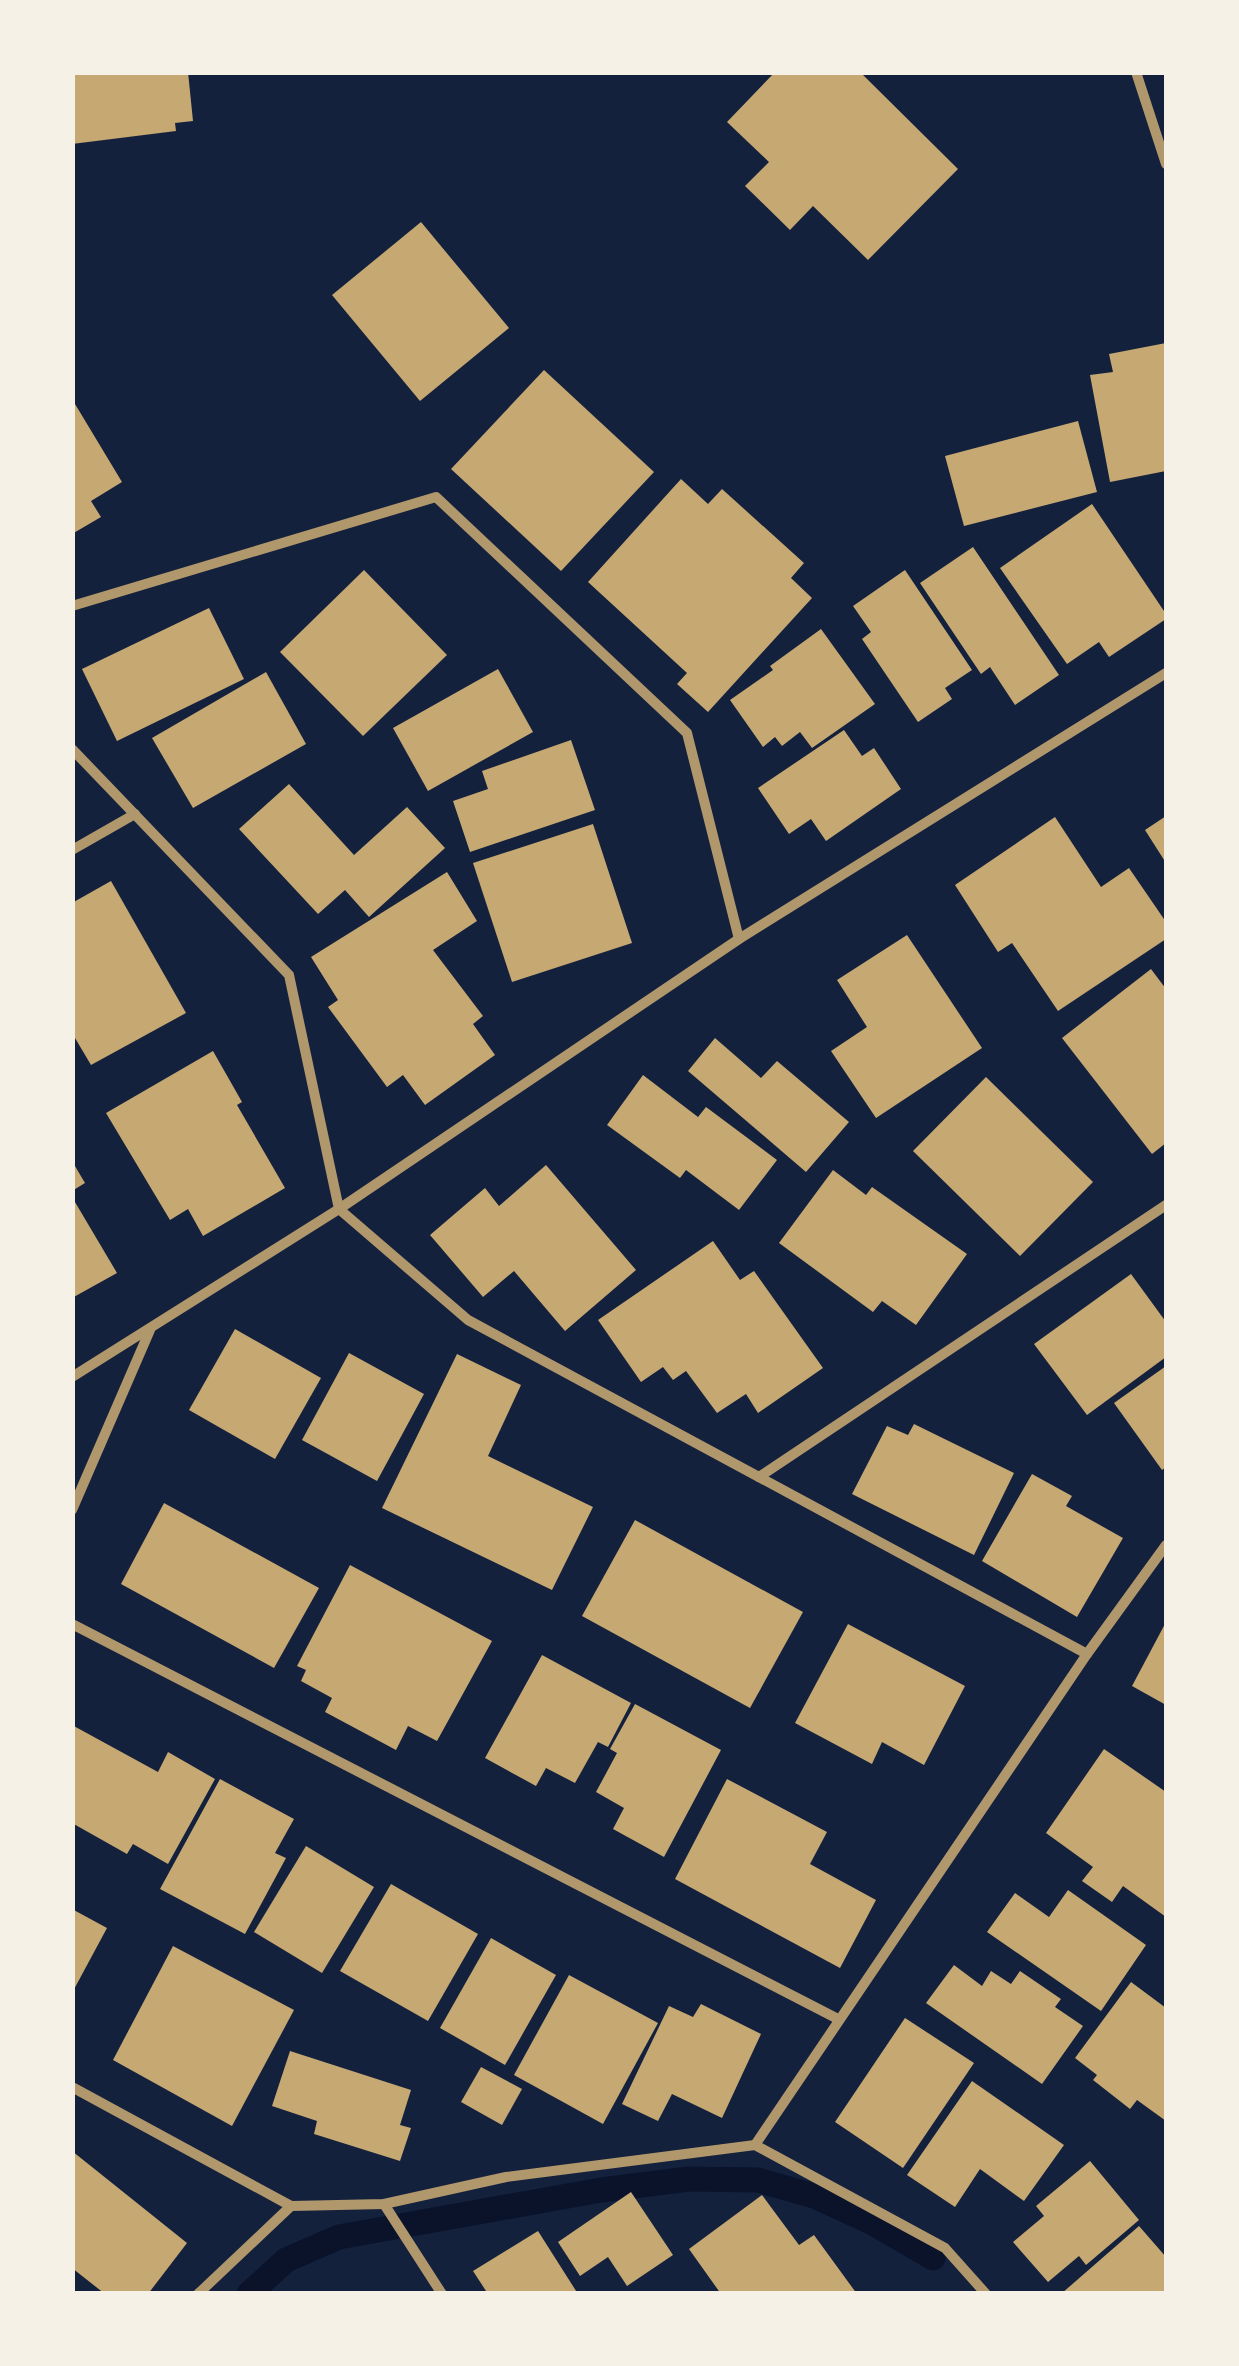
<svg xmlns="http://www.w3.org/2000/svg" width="1239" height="2366" font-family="Karla,sans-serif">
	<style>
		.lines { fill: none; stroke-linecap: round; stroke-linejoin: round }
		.stream { stroke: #0b132b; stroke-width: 25 }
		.building { fill: #c6a872 }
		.minor { stroke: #b1986c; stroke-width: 10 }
	</style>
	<rect width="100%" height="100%" fill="#14213d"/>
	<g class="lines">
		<path class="stream" d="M249,2294L286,2260L339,2237L601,2190L689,2179L758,2180L814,2196L873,2223L933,2258"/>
	</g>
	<g class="building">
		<path d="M72,72H188L193,121L175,123L176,131L72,144Z"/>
		<path d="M775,72H860L958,169L868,260L813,206L790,230L745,186L769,162L727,122Z"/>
		<path d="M421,222L509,328L420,401L332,295Z"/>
		<path d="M1166,343V471L1110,482L1090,375L1113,372L1109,354Z"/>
		<path d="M544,370L654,472L561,571L451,469Z"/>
		<path d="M72,399L122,482L91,501L101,517L72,534Z"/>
		<path d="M1078,421L1097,492L964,526L945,456Z"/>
		<path d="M681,479L708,504L722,489L804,563L791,578L812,598L708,712L677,684L687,673L588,582Z"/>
		<path d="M1092,504L1166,614V619L1109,657L1099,642L1067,664L1000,568Z"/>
		<path d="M973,547L1059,675L1015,705L990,667L981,674L920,583Z"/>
		<path d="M364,570L447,655L363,736L280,652Z"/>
		<path d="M905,570L972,670L945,688L952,699L918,722L862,639L871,632L853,606Z"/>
		<path d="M209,608L244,679L117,741L82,669Z"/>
		<path d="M821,629L875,704L812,748L800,732L782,746L775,737L763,747L730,700L773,670L770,666Z"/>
		<path d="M498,669L533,732L428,791L393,728Z"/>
		<path d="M266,672L306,744L193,808L152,738Z"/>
		<path d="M844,730L862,756L874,748L901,789L826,841L811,819L789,834L758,788Z"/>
		<path d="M571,740L595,810L470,852L453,801L488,789L482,771Z"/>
		<path d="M289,784L354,855L407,807L445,848L369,917L345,890L318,914L239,829Z"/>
		<path d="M1166,816V863L1145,830Z"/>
		<path d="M1055,817L1101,887L1129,868L1166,922V939L1058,1011L1012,943L998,952L955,885Z"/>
		<path d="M593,824L632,943L512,982L473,863Z"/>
		<path d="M447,872L477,921L433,950L483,1016L473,1024L495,1055L425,1105L403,1075L387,1087L328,1007L338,1000L311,957Z"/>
		<path d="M111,881L186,1013L91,1065L72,1033V903Z"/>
		<path d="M907,935L982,1048L876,1118L831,1051L867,1027L837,980Z"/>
		<path d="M1151,969L1166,989V1143L1152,1154L1062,1038Z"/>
		<path d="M715,1038L761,1078L777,1061L849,1122L806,1172L688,1071Z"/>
		<path d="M213,1051L242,1102L237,1105L285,1188L203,1236L188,1209L170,1220L106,1113Z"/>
		<path d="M643,1075L698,1117L706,1107L777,1160L739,1210L686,1170L680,1178L607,1125Z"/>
		<path d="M986,1077L1093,1182L1020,1256L913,1151Z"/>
		<path d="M72,1161L85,1183L72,1191Z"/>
		<path d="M546,1165L636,1270L565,1331L514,1271L483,1297L430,1235L485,1188L499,1206Z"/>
		<path d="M833,1170L866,1195L872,1187L967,1254L916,1325L882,1301L873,1312L779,1243Z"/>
		<path d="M72,1197L117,1273L72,1298Z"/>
		<path d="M713,1241L740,1280L754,1271L823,1368L758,1413L746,1394L717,1413L686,1371L673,1380L663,1367L641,1382L598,1320Z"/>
		<path d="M1131,1274L1166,1322V1357L1087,1415L1034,1344Z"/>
		<path d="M235,1329L321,1378L275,1459L189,1410Z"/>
		<path d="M349,1353L424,1394L377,1481L302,1440Z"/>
		<path d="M457,1354L521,1385L488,1456L593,1507L552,1590L382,1508Z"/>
		<path d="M1166,1366V1467L1162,1470L1114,1403Z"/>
		<path d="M914,1424L1014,1473L974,1555L852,1494L887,1426L908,1435Z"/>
		<path d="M1032,1474L1072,1496L1066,1506L1123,1538L1077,1617L982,1561Z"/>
		<path d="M164,1503L319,1588L274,1668L121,1584Z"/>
		<path d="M635,1520L803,1612L750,1708L582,1616Z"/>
		<path d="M350,1565L492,1641L437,1741L408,1726L396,1750L325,1712L332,1698L301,1681L306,1670L297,1666Z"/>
		<path d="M1166,1622V1705L1132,1686Z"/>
		<path d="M848,1624L965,1686L924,1765L882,1742L872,1764L795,1723Z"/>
		<path d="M542,1655L631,1703L608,1747L598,1742L575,1783L546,1768L536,1786L485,1758Z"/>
		<path d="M635,1704L721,1750L664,1857L613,1829L624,1808L596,1792L617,1753L610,1749Z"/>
		<path d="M72,1725L158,1772L168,1752L215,1779L168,1864L133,1844L127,1854L72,1823Z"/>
		<path d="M1104,1749L1166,1792V1917L1123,1886L1112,1902L1082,1881L1093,1867L1046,1833Z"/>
		<path d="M220,1779L294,1819L275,1853L286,1858L245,1934L160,1889Z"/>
		<path d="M727,1779L827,1832L810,1864L876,1900L840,1968L675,1879Z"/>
		<path d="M306,1846L374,1887L322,1973L254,1932Z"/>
		<path d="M391,1884L478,1934L428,2021L340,1971Z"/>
		<path d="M1068,1890L1146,1945L1101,2011L987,1932L1015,1893L1049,1917Z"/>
		<path d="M72,1909L107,1928L72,1993Z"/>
		<path d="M491,1938L556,1975L505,2065L440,2028Z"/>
		<path d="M173,1946L294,2010L232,2126L113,2060Z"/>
		<path d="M954,1965L982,1986L991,1971L1011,1984L1020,1971L1061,1999L1055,2007L1083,2026L1042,2084L926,2003Z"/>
		<path d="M569,1975L658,2023L603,2124L514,2075Z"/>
		<path d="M1131,1982L1166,2008V2121L1137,2100L1130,2109L1093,2080L1097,2075L1075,2058Z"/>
		<path d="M701,2004L761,2034L722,2118L672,2094L658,2121L622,2104L669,2006L693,2017Z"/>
		<path d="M905,2018L974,2063L903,2168L835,2122Z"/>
		<path d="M290,2051L411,2090L400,2125L411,2128L400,2161L314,2134L317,2121L272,2106Z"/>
		<path d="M481,2067L522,2089L502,2125L461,2102Z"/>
		<path d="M972,2081L1064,2145L1024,2201L980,2169L955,2207L907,2175Z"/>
		<path d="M72,2151L187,2243L148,2294H105L72,2268Z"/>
		<path d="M1090,2161L1139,2220L1086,2265L1079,2256L1048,2282L1013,2242L1044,2216L1036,2206Z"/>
		<path d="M631,2192L673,2255L627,2286L608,2257L580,2276L558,2242Z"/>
		<path d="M762,2195L799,2245L814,2235L857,2294H721L689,2249Z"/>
		<path d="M1139,2226L1166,2257V2294H1061Z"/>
		<path d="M538,2231L578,2294H488L473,2271Z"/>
	</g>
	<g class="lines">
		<g class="minor">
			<path d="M1136,72L1166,164"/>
			<path d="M72,606L436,497L687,733L739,939"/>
			<path d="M72,749L289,975L339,1209L468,1320L1087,1654"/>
			<path d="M72,850L135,814"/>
			<path d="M72,1377L339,1209L739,939L1166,673"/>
			<path d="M759,1477L1166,1205"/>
			<path d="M72,1510L150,1330"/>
			<path d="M72,1624L838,2019"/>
			<path d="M72,2087L291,2206"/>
			<path d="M755,2145L1087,1654L1166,1545"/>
			<path d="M384,2204L442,2294"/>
			<path d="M198,2294L291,2206L384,2204L506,2177L755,2145L945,2248L986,2294"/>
		</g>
	</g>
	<rect width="1239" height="2366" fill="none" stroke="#f6f1e7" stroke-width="150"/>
</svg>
